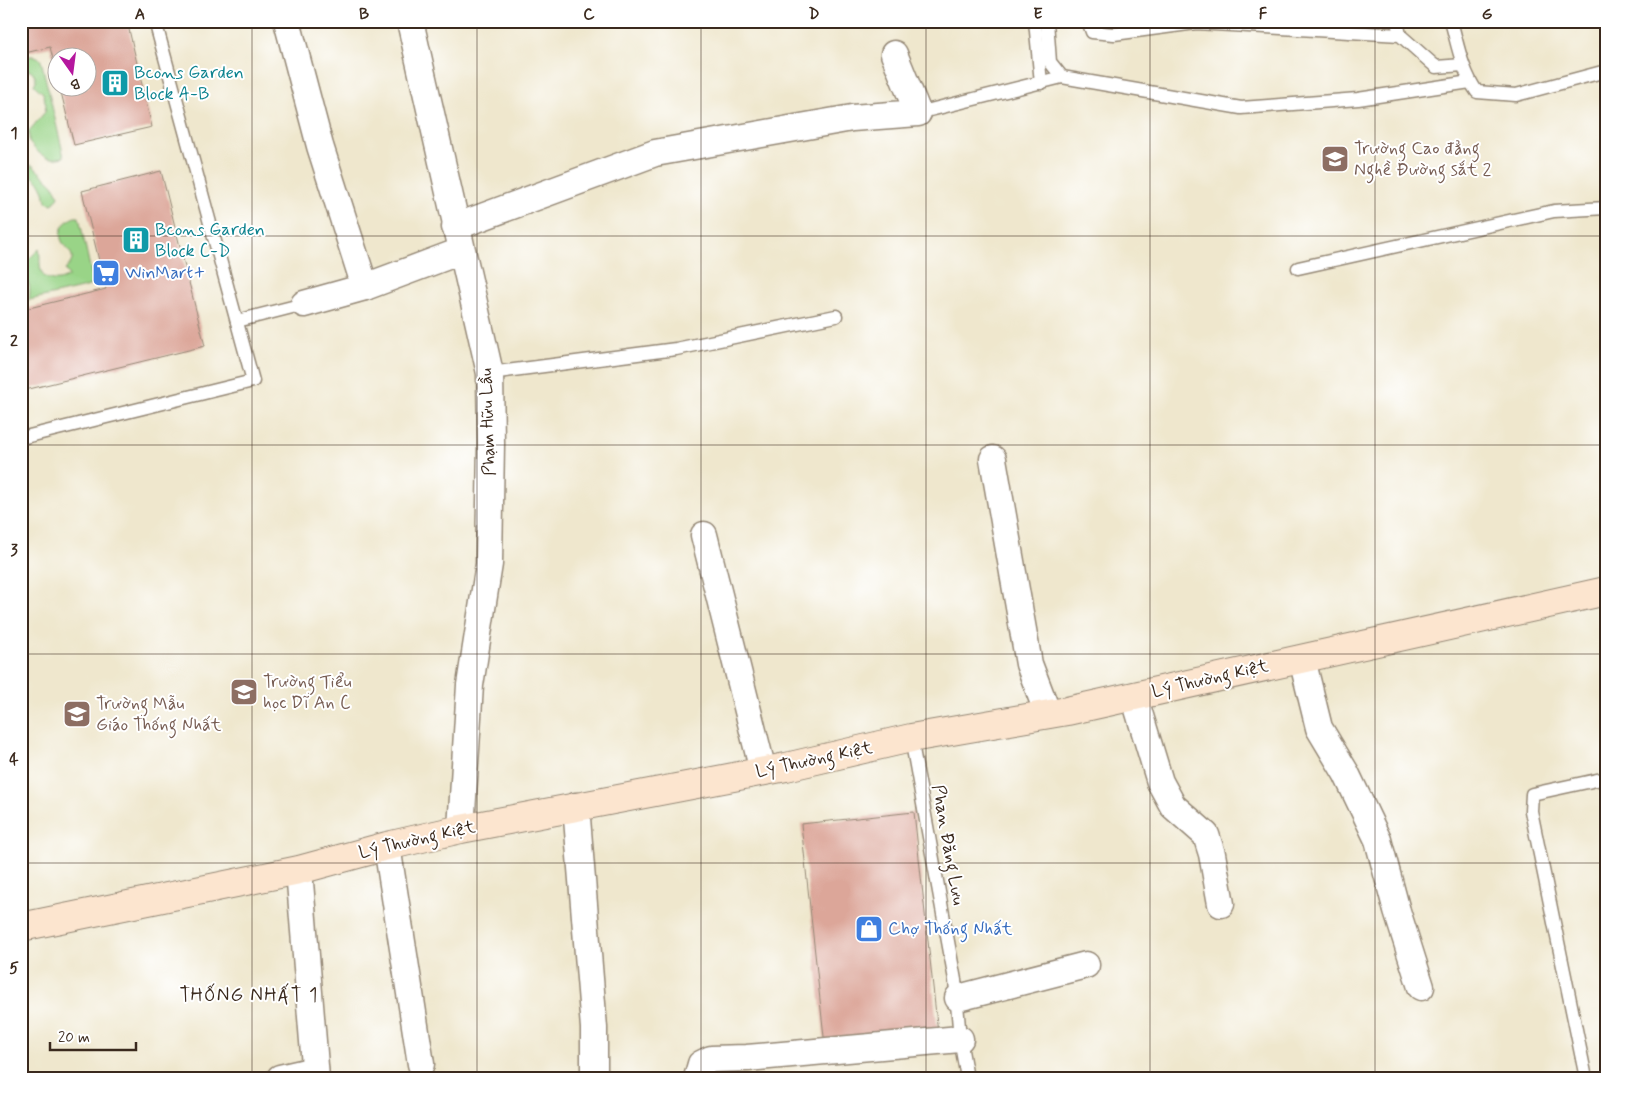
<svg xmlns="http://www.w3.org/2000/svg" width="1627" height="1099" font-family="Mynerve,sans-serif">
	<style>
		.green { fill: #99d487; stroke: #6a7f52 }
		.building { fill: #dca699 }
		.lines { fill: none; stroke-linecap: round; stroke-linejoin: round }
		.service-casing { stroke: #958876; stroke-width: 15 }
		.minor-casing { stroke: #958876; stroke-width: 29 }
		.secondary-casing { stroke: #958876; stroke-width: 30 }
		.service { stroke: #fff; stroke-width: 12 }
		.minor { stroke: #fff; stroke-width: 26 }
		.secondary { stroke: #fce5cf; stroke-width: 28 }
		.grid { fill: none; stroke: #3b2a1e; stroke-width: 1; stroke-opacity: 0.55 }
		.labels { text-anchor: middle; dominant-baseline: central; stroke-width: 4; stroke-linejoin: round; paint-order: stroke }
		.culture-label { font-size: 18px; fill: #0d838f; stroke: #fff; text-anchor: start }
		.education-label { font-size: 18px; fill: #785e54; stroke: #fff; text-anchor: start }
		.shop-label { font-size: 18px; fill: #366cbe; stroke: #fff; text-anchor: start }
		.street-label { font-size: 18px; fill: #3b2a1e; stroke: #fff }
		.neighbourhood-label { font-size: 19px; letter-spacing: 1px; fill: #3b2a1e; stroke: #fff }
		.neatline { fill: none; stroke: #3b2a1e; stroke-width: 2 }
		.grid-label { font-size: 16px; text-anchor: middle; font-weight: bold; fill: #3b2a1e }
	</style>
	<rect width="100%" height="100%" fill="#fff"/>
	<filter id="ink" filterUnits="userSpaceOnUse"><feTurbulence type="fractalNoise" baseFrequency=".02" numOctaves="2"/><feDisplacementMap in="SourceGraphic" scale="10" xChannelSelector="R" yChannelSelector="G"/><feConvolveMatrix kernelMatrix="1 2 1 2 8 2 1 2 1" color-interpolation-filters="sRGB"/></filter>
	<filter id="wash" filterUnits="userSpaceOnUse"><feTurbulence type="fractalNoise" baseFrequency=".0096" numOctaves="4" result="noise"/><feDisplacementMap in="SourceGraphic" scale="20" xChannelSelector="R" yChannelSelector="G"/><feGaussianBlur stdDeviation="1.12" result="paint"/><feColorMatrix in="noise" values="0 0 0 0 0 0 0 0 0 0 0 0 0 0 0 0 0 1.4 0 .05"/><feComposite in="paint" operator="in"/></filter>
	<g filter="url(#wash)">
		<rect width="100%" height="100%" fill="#efe7cd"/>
		<g class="green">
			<path d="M30,56C38,56 40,57 42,64L64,157H63C47,161 39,155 29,142V131L45,112L46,105L43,93L34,85C38,79 35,73 28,70L21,72V58Z"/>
			<path d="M31,165H32L53,185L59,196L55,202L52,204L46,202C45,196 44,190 41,185C35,176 28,178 31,165Z"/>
			<path d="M75,217H79L93,281L91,285L86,287L29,300C31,289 30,280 21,273V267L39,249C42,262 35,277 53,280C59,281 64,279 69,276L65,270C78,257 71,254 63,243C56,232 65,220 75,217Z"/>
		</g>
		<g id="blocks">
			<g class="building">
				<path d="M21,21H127L152,127L74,145L60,88H88V58H58L57,75L50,47L21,54Z"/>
				<path d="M161,171L205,346L21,391V310L106,289L82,191Z"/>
				<path d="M914,812L938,1033L825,1046L801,824Z"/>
			</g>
		</g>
	</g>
	<g filter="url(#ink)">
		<use href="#blocks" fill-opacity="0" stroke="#958876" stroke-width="1"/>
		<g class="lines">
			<defs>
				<g id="service">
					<path d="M1035,21L1041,83"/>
					<path d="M1047,21L1050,62L1062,77L1241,108L1358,99L1470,82"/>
					<path d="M1088,21L1092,32L1114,34L1196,23L1400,35L1436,67L1463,65"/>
					<path d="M1397,21L1400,35"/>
					<path d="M1451,21C1458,46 1462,71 1477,92L1516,95L1606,71"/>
					<path d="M918,113L1062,77"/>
					<path d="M1298,268L1554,211L1606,208"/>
					<path d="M237,321L304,304"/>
					<path d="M490,373L676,349L836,316"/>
					<path d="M21,438L253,381L155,21"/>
					<path d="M911,738L955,980L960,1039L967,1078"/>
					<path d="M1586,1078L1531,811L1532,794L1606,778"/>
				</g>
				<g id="minor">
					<path d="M287,21L320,146L365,287"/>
					<path d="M410,21L490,373L491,443L489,564L470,685L461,829"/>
					<path d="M455,227L655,153L852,118L918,113L894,54"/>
					<path d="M304,304L365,287L461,251"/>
					<path d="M993,459L1029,664L1048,714"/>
					<path d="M704,535L763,771"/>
					<path d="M1302,659L1319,728L1346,773L1378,840L1397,911L1421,987"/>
					<path d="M1134,696L1160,782L1173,806L1206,835L1212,854L1221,904"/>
					<path d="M576,806L594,1028V1078"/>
					<path d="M387,846L421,1064"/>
					<path d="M299,870L316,1078"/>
					<path d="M958,998L1086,965"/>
					<path d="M280,1078L315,1070"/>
					<path d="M697,1078L701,1064L711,1059L747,1058L960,1039"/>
				</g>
				<path id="secondary" d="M21,927L299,870L387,846L461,829L786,767L911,738L1067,711L1606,591"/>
			</defs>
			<use href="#service" class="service-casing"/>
			<use href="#minor" class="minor-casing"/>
			<use href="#secondary" class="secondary-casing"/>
			<use href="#service" class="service"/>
			<use href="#minor" class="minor"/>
			<use href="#secondary" class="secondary"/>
		</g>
	</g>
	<path class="grid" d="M252,21V1078M477,21V1078M701,21V1078M926,21V1078M1150,21V1078M1375,21V1078M21,236H1606M21,445H1606M21,654H1606M21,863H1606"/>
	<defs>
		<symbol id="building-square" viewBox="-11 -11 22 22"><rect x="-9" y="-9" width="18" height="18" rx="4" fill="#0f9aa8" stroke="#fff"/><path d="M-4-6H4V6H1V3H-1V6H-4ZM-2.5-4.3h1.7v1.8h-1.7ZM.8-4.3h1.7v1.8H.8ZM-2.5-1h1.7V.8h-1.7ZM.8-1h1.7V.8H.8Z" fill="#fff"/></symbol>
		<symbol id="university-square" viewBox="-11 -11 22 22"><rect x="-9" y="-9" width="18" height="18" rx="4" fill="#8d6e63" stroke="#fff"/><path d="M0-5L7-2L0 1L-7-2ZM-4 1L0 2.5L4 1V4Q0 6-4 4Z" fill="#fff"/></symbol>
		<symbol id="supermarket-square" viewBox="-11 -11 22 22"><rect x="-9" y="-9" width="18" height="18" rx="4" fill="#3f7fe0" stroke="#fff"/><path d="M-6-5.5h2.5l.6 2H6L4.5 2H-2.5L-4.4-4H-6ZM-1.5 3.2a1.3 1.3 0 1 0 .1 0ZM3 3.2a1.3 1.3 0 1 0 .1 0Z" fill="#fff"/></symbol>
		<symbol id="school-square" viewBox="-11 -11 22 22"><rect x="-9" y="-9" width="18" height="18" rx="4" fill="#8d6e63" stroke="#fff"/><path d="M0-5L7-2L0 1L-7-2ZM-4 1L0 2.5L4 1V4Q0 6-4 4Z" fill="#fff"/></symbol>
		<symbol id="shop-square" viewBox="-11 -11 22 22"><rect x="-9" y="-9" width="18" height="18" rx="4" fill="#3f7fe0" stroke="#fff"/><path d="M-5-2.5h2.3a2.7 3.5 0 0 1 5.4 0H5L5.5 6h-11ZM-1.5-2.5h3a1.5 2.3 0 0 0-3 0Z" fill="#fff"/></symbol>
	</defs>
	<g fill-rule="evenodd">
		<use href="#building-square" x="99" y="67" width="32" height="32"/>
		<use href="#university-square" x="1319" y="143" width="32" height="32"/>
		<use href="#building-square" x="120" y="224" width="32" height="32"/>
		<use href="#supermarket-square" x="90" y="257" width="32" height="32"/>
		<use href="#school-square" x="228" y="676" width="32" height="32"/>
		<use href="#school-square" x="61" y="698" width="32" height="32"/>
		<use href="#shop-square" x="853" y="913" width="32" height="32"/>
	</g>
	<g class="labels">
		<g class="culture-label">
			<text x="134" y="73">Bcons Garden<tspan x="134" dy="21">Block A-B</tspan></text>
			<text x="155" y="230">Bcons Garden<tspan x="155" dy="21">Block C-D</tspan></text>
		</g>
		<g class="education-label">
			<text x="1354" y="149">Trường Cao đẳng<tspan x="1354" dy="21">Nghề Đường sắt 2</tspan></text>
			<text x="263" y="682">Trường Tiểu<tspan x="263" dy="21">học Dĩ An C</tspan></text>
			<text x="96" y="704">Trường Mẫu<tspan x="96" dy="21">Giáo Thống Nhất</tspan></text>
		</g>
		<g class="shop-label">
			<text x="125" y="273">WinMart+</text>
			<text x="888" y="929">Chợ Thống Nhất</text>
		</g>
		<g class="street-label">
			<text transform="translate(488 422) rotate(-92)">Phạm Hữu Lầu</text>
			<text transform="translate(1210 679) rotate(-13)">Lý Thường Kiệt</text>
			<text transform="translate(814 760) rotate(-12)">Lý Thường Kiệt</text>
			<text transform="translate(417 840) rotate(-13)">Lý Thường Kiệt</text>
			<text transform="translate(948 845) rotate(80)">Phan Đăng Lưu</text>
		</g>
		<g class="neighbourhood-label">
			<text x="249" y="995">THỐNG NHẤT 1</text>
		</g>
	</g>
	<rect width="1627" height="1099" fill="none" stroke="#fff" stroke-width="55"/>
	<g transform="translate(72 72) rotate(166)"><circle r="24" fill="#ffffff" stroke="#b1aaa5"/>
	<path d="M0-4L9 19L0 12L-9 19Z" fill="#b5179e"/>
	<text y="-8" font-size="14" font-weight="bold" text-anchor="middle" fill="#3b2a1e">B</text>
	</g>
	<path d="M50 1042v8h86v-8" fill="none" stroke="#3b2a1e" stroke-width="2.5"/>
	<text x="58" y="1042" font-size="15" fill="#3b2a1e" stroke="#ffffff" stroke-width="4" paint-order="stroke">20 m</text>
	<rect x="28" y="28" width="1572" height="1044" class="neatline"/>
	<g class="grid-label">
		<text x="140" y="19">A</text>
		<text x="364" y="19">B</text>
		<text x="589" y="19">C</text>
		<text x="814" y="19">D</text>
		<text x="1038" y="19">E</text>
		<text x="1263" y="19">F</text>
		<text x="1487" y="19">G</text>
		<text x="14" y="138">1</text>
		<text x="14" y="346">2</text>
		<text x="14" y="555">3</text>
		<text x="14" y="764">4</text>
		<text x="14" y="973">5</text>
	</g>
</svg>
